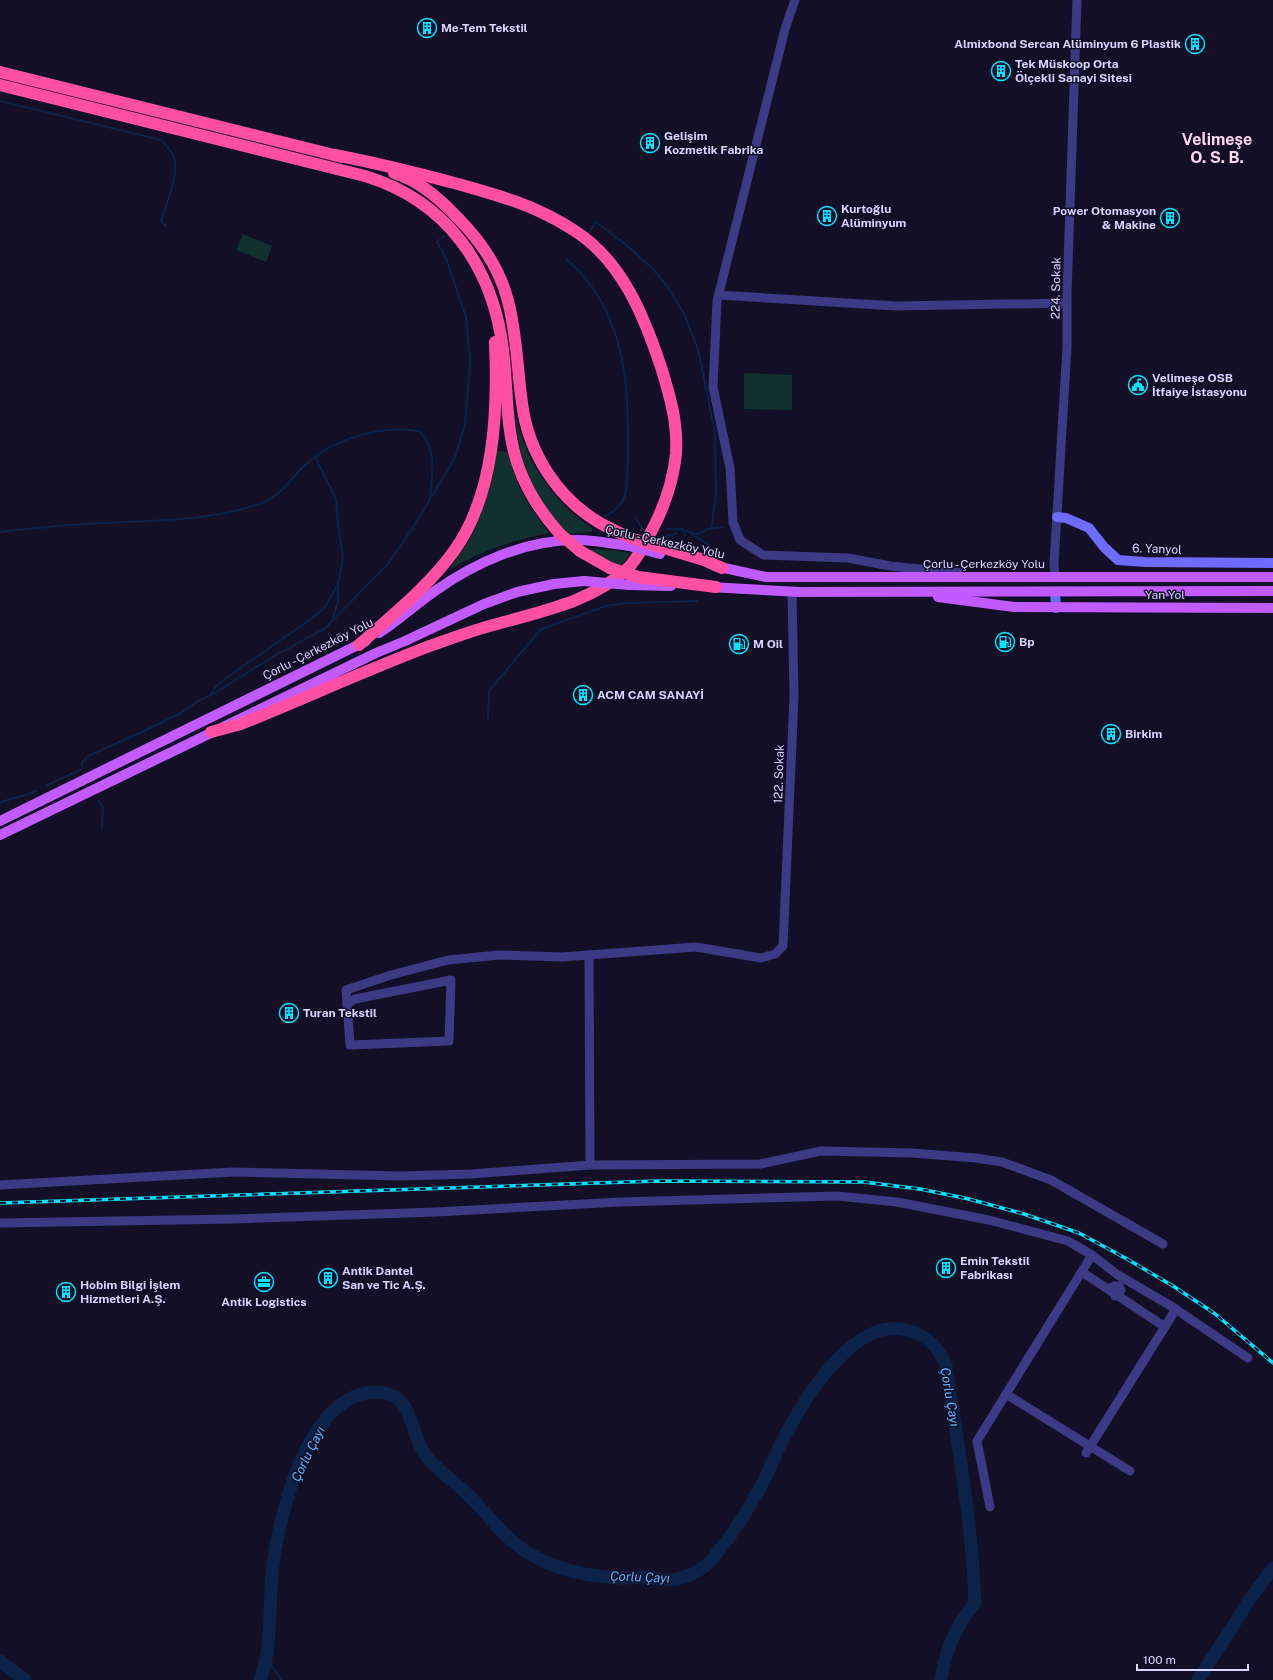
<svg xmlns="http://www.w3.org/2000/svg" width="1273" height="1680" font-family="'Public Sans',sans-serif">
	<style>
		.green { fill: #12302f }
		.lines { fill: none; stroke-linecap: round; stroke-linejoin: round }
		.stream { stroke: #0c2248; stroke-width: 2 }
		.river { stroke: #0c2248; stroke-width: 13 }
		.minor { stroke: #3d3a85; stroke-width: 9 }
		.secondary { stroke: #6f6bff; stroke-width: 10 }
		.primary { stroke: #c25bff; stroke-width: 10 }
		.motorway { stroke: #ff4fa3; stroke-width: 12 }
		.rail-casing { stroke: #00e5ff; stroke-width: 3.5 }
		.rail { stroke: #130f26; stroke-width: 2; stroke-dasharray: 6; stroke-linecap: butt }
		.primary-bridge { stroke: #c25bff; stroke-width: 10 }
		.motorway-bridge { stroke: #ff4fa3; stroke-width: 12 }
		.labels { text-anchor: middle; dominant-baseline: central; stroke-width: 3; stroke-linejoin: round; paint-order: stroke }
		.poi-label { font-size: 12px; font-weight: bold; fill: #d9d4ff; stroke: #130f26; text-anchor: start }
		.street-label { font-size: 12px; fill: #d9d4ff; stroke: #130f26 }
		.water-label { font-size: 13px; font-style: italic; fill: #62b6ff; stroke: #130f26 }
		.district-label { font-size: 16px; font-weight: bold; fill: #ffd6f0; stroke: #130f26 }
	</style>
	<rect width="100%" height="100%" fill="#130f26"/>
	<g class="green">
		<path d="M243,234L272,246L266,262L236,250Z"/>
		<path d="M744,373L792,375V410L744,409Z"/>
		<path d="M515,420H517C520,431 523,442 528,453C542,483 564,510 592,528V532L568,534C548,512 531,489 523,460C519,447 518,433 515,420Z"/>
		<path d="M497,451L507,452L519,487L531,508L549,533C510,541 483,550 449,570C456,559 465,548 471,536C485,509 491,480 497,451Z"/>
		<path d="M599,549L631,553L620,567L590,552V550Z"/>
	</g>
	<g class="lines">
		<g class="stream">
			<path d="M0,101L161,140C165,145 170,149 173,155C181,171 166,204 161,221L166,226"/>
			<path d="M588,234L596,222L629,247L654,270L668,287L684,314L698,349L715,433L716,494L711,529"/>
			<path d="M566,259C586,276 600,295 610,320C629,363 628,412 628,458C627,470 629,488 623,500C619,507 612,513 605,516"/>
			<path d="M315,457L336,499L338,525L343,558L338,584V601L332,621"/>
			<path d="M636,518L645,533"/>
			<path d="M667,529H682L685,535"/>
			<path d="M682,529L692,533L697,534L708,529L723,527"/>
			<path d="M0,532C35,528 70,524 106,523C156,520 207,521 256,505C285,496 290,476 311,460C338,437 384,425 419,431C438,447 432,477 430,499"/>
			<path d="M691,534L709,545"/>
			<path d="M661,538L677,533"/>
			<path d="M706,543L711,552L719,554"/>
			<path d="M211,694L217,685L225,679L311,619L323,609L328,602L338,584"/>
			<path d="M488,720L489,691L541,629L606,606L626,603L697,601"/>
			<path d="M82,766V763L88,756L153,727L179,714L198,701L215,693L274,656L324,629L388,564L412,529L455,458L465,424L468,392L470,359L466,317L447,261L437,242L444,236"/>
			<path d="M47,785L82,769"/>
			<path d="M98,800L103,808L102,828"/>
			<path d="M0,803C12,797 25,797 36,791"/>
			<path d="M267,1659L281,1680"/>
		</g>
		<g class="river">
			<path d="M0,1661L25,1680"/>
			<path d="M260,1680C272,1650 269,1606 272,1573C278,1520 304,1404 367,1393C418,1385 406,1435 429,1460C442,1474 458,1484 471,1498C485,1511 496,1527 510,1539C539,1566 582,1576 620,1578C629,1578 639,1577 648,1577C654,1578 659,1580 665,1580C684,1580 703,1571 715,1556C731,1536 746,1513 759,1490C769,1472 776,1452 786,1434C806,1396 855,1317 906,1330C926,1334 939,1348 946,1366C958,1445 972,1523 975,1603C955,1626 945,1651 941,1680"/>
			<path d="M1198,1680L1250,1599L1273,1568"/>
		</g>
		<g class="minor">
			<path d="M795,0L785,29L717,301L713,387L730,468L733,522L740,540L763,555L848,558L890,566L961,573"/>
			<path d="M719,295L896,306L1067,303"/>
			<path d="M1055,577L1054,564L1067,347V294L1077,0"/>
			<path d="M589,955L590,1165L760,1164L821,1151L912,1153L976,1158L1002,1162L1051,1180L1163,1244"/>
			<path d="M347,1004L355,999L451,980L449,1041L350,1045L346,990L391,975L448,960L499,955L562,957L696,947L761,958L775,954L783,946L794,697L792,592"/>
			<path d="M0,1185L234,1172L400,1176L471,1174L590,1165"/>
			<path d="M0,1223L234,1219L436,1212L620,1202L837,1196L897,1202L989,1220L1068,1241L1092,1255L1118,1275L1171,1306L1248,1358"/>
			<path d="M1082,1272L1165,1327"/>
			<path d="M1108,1289L1114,1286H1119L1121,1290L1119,1294L1115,1296"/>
			<path d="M1006,1394L1130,1471"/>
			<path d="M1086,1453L1176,1309"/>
			<path d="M990,1507L977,1441L1092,1255"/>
		</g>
		<g class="secondary">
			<path d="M1057,517L1066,518L1089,528L1104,547L1118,560L1145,562L1273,563"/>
			<path d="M1055,592L1056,608"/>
		</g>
		<g class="primary">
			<path d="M715,566L766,577H1273"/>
			<path d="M629,585L671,586"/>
			<path d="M709,587L800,592L1273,591"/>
			<path d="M938,597L1014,607L1273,608"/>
			<path d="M379,633C399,620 416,604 435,591C476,562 526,540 576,540C596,540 615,544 634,547"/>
			<path d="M0,821L366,641"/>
			<path d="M0,835L376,653L405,641L484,604L517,592L554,584L584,581"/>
		</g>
		<g class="motorway">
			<path d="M0,72L342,157"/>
			<path d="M0,85L365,176C447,201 493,267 503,350C508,388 505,431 519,468C528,493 542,514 560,534"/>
			<path d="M394,173C417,180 440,199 456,216C479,239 500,269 508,301C517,334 517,369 522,403C528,452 557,498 600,523C610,529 622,534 633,539"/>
			<path d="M664,548L704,560L722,568"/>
			<path d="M580,551L610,568"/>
			<path d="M638,577L716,587"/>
			<path d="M359,645C392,615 428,587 454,551C495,494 498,410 495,342"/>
			<path d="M211,732L241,724C303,699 364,671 427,647C450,639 473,630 497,624C542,611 591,602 627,569C637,560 643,546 650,534C664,508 673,483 676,454C678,423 670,396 661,367C644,316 622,261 575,231C537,206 501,196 458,184C417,173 376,163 335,155"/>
		</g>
		<defs>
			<path id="rail" d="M0,1203L658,1181L864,1182L920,1189L969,1199L1024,1214L1079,1233L1127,1259L1173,1286L1214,1313L1273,1363"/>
		</defs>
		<use href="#rail" class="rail-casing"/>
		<use href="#rail" class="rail"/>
		<g class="primary-bridge">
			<path d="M634,547L660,554"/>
			<path d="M584,581L629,585"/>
		</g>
		<g class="motorway-bridge">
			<path d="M560,534L580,551"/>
			<path d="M633,539L664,548"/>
			<path d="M610,568L638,577"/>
		</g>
	</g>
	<defs>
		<symbol id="building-ring" viewBox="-11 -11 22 22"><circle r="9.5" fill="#130f26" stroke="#00e5ff" stroke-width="1.5"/><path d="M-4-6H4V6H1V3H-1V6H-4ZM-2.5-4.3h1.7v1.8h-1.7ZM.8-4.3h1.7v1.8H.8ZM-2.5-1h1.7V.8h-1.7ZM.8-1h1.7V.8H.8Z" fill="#00e5ff"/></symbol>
		<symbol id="civic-ring" viewBox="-11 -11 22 22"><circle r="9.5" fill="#130f26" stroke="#00e5ff" stroke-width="1.5"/><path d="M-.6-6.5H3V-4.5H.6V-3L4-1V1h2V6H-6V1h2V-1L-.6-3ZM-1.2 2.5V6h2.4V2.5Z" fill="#00e5ff"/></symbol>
		<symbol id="fuel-ring" viewBox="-11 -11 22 22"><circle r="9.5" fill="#130f26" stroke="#00e5ff" stroke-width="1.5"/><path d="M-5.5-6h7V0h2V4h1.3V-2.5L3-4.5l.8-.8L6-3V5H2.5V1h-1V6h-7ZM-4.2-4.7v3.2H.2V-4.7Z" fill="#00e5ff"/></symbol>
		<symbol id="office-ring" viewBox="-11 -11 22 22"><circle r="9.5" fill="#130f26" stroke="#00e5ff" stroke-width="1.5"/><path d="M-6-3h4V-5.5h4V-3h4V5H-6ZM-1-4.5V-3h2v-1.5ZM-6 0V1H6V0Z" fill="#00e5ff"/></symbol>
	</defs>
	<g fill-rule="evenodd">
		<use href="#building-ring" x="416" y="17" width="22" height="22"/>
		<use href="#building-ring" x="1184" y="33" width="22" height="22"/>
		<use href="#building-ring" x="990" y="60" width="22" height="22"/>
		<use href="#building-ring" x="639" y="132" width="22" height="22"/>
		<use href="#building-ring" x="816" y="205" width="22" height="22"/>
		<use href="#building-ring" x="1159" y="207" width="22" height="22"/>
		<use href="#civic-ring" x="1127" y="374" width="22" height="22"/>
		<use href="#fuel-ring" x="994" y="631" width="22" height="22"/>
		<use href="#fuel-ring" x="728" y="633" width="22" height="22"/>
		<use href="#building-ring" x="572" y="684" width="22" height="22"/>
		<use href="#building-ring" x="1100" y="723" width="22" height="22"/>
		<use href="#building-ring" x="278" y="1002" width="22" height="22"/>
		<use href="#building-ring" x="935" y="1257" width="22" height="22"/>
		<use href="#building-ring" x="317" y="1267" width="22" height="22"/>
		<use href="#office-ring" x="253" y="1271" width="22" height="22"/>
		<use href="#building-ring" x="55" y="1281" width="22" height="22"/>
	</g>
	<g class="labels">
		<g class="poi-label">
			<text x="441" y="28">Me-Tem Tekstil</text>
			<text x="1181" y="44" text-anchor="end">Almixbond Sercan Alüminyum 6 Plastik</text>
			<text x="1015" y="64">Tek Müskoop Orta<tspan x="1015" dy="14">Ölçekli Sanayi Sitesi</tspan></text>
			<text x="664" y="136">Gelişim<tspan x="664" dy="14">Kozmetik Fabrika</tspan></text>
			<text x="841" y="209">Kurtoğlu<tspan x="841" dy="14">Alüminyum</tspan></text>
			<text x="1156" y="211" text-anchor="end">Power Otomasyon<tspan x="1156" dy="14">&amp; Makine</tspan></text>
			<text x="1152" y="378">Velimeşe OSB<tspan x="1152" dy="14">İtfaiye İstasyonu</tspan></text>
			<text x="1019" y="642">Bp</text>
			<text x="753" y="644">M Oil</text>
			<text x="597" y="695">ACM CAM SANAYİ</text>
			<text x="1125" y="734">Birkim</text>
			<text x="303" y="1013">Turan Tekstil</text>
			<text x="960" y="1261">Emin Tekstil<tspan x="960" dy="14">Fabrikası</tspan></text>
			<text x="342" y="1271">Antik Dantel<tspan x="342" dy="14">San ve Tic A.Ş.</tspan></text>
			<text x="80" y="1285">Hobim Bilgi İşlem<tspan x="80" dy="14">Hizmetleri A.Ş.</tspan></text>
			<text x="264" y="1302" text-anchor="middle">Antik Logistics</text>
		</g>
		<g class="street-label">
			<text transform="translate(1056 288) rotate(-89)">224. Sokak</text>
			<text transform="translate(665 542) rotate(12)">Çorlu - Çerkezköy Yolu</text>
			<text transform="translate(1157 549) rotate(2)">6. Yanyol</text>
			<text x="984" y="564">Çorlu - Çerkezköy Yolu</text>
			<text x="1165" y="595">Yan Yol</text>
			<text transform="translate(318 649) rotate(-27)">Çorlu - Çerkezköy Yolu</text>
			<text transform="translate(779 774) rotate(-88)">122. Sokak</text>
		</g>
		<g class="water-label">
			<text transform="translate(950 1397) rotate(80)">Çorlu Çayı</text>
			<text transform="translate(308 1454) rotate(-64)">Çorlu Çayı</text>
			<text transform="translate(640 1577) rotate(2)">Çorlu Çayı</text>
		</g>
		<g class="district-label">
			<text x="1217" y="139">Velimeşe<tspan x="1217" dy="18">O. S. B.</tspan></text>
		</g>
	</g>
	<path d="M1137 1664v6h111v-6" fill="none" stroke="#d9d4ff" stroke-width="2"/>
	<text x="1143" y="1664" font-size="12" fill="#d9d4ff" stroke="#130f26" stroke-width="3" paint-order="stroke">100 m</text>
</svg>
